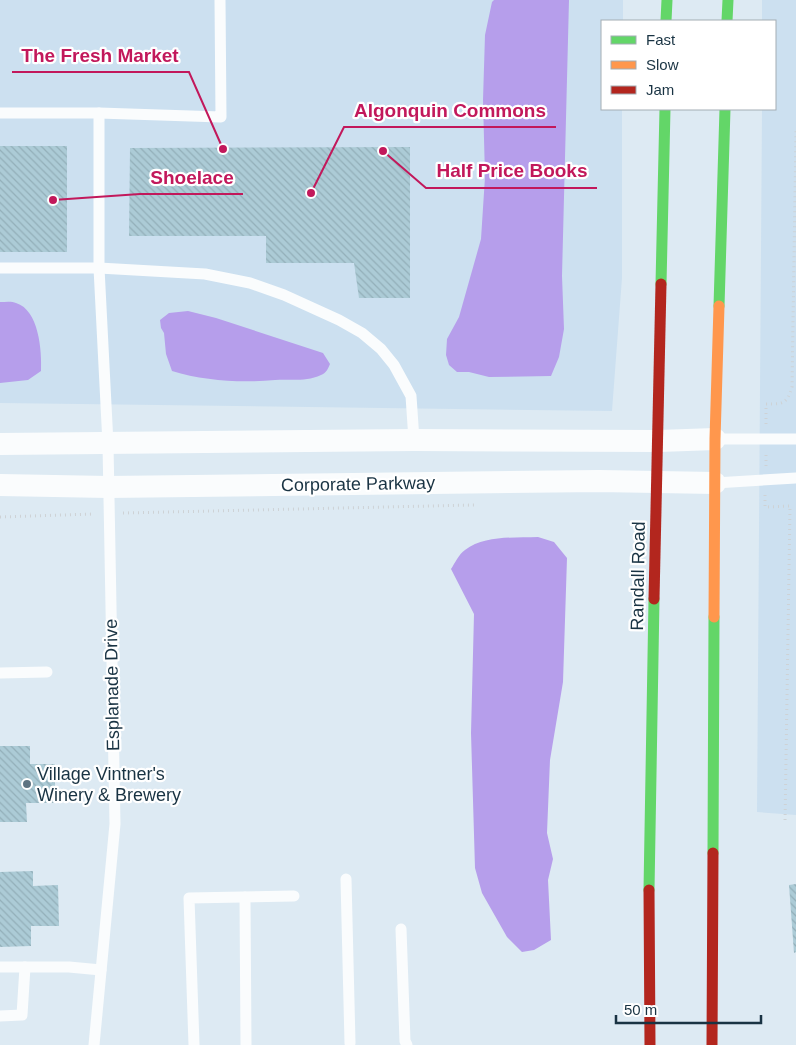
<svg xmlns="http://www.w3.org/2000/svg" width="796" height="1045" font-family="Helvetica,sans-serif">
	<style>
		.built { fill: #cce0f0 }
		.water { fill: #b69eeb }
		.building { fill: url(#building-back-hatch) }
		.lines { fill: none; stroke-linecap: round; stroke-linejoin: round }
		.path { stroke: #ced2d5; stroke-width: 3; stroke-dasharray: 1 4; stroke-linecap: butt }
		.lane { stroke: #fafcfd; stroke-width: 11 }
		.street { stroke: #fafcfd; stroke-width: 22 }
		.fast { stroke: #63d668; stroke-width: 11 }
		.slow { stroke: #ff974d; stroke-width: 11 }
		.jam { stroke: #b3261e; stroke-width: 11 }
		.poi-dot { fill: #5e7381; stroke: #fff; stroke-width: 2 }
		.labels { text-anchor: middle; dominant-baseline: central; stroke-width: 4.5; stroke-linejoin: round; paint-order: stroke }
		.street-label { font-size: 18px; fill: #193343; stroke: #fff }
		.poi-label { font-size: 18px; fill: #193343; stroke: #fff; text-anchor: start }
		.leader { fill: none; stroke: #c2185b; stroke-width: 2 }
		.callout-dot { fill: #c2185b; stroke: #fff; stroke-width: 2 }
		.callout-label { font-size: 19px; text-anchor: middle; font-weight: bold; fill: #c2185b; stroke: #fff; stroke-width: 4.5; stroke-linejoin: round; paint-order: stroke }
	</style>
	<defs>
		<pattern id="building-back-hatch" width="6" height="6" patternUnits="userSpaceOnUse" patternTransform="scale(1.25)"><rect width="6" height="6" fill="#accbd6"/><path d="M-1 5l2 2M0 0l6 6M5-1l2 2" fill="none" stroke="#93afb9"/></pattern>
	</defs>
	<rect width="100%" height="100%" fill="#ddeaf3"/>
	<g class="built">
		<path d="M0,0H623V21H602V109H622V278L612,411L0,403Z"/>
		<path d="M762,0H796V815L757,812L762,109H775V21H762Z"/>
	</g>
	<g class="water">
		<path d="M494,0H569L562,276L564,329L559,357L551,376L489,377L469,372H457L449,365L446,355L447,339L459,317L481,239L485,177L483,100L485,35L492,2Z"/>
		<path d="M0,302C5,302 12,301 16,303C39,310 42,351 41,371L28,380L0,383Z"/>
		<path d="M188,311L216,318L323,353L330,364C328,369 326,373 321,375C306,382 291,379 275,380C242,383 204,381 172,371L166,354L164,333L161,328L160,320L169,313Z"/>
		<path d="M538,537L554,542L567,558L563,682L550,760L547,833L553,859L548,880L551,940L534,950L522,952L507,937L482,893L475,868L471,733L474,614L451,569C455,563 459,554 465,550C485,535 514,538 538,537Z"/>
	</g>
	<g class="building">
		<rect x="0" y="146" width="67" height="106"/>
		<path d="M410,147V298H359L354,263H266V236H129L130,148Z"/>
		<path d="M0,746H30V764H55V803H26L27,822H0Z"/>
		<path d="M33,871V886L58,885L59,926H31V946L0,947V872Z"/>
		<path d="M796,884V952L794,953L789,885Z"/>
	</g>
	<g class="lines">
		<g class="path">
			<path d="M766,424V404C783,404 787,404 792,387L796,131"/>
			<path d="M766,466V453"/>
			<path d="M765,495V507L790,506L785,823"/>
			<path d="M123,513L474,505"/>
			<path d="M0,517L94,514"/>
		</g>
		<g class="lane">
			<path d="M0,113H99L221,117L220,0"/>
			<path d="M0,268H99L205,274L250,283L284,295L339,320L362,333L381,349L394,365L411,396L414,440"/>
			<path d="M715,439H796"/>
			<path d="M715,483L796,478"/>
			<path d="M0,673L47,672"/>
			<path d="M346,879L350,1043"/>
			<path d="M245,897L246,1045"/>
			<path d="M401,929L405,1041L407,1045"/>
			<path d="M0,967H69L101,970"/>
			<path d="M0,1016L22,1015L25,967"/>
			<path d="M94,1045L115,824L108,444L99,268V113"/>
			<path d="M194,1045L189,898L294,896"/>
		</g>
		<g class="street">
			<path d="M0,444L414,440L659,441L715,439"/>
			<path d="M0,485L108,487L599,481L715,483"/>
		</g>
		<g class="fast">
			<path d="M666,21L667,0"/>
			<path d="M727,21L728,0"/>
			<path d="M661,284L665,109"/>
			<path d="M719,306L725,109"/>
			<path d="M713,853L714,617"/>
			<path d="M649,890L654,599"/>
		</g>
		<path class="slow" d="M714,617L715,439L719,306"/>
		<g class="jam">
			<path d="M654,599L661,284"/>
			<path d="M649,890L650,1045"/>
			<path d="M712,1045L713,853"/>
		</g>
	</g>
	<circle class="poi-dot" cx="27" cy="784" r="5"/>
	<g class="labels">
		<g class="street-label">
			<text transform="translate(358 484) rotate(-1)">Corporate Parkway</text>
			<text transform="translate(638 576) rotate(-89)">Randall Road</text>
			<text transform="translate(112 685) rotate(-91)">Esplanade Drive</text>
		</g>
		<g class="poi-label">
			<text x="37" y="774">Village Vintner's<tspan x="37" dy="21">Winery &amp; Brewery</tspan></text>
		</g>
	</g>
	<path class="leader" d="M223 149L189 72H12M311 193L344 127H556M383 151L426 188H597M53 200L140 194H243"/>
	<g class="callout-dot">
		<circle cx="223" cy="149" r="5"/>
		<circle cx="311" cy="193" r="5"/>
		<circle cx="383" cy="151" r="5"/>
		<circle cx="53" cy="200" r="5"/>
	</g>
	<g class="callout-label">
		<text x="100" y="62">The Fresh Market</text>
		<text x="450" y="117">Algonquin Commons</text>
		<text x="512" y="177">Half Price Books</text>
		<text x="192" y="184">Shoelace</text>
	</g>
	<rect x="601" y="20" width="175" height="90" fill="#ffffff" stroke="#a3adb4"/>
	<rect x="611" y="36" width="25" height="8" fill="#63d668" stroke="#a3adb4"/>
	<text x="646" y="45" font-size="15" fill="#193343">Fast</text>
	<rect x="611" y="61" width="25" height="8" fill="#ff974d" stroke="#a3adb4"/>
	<text x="646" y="70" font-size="15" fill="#193343">Slow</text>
	<rect x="611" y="86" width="25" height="8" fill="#b3261e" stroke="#a3adb4"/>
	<text x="646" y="95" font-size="15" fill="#193343">Jam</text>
	<path d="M616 1015v8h145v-8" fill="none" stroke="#193343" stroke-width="2.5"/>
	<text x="624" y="1015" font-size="15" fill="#193343" stroke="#ffffff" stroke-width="4" paint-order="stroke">50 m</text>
</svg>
